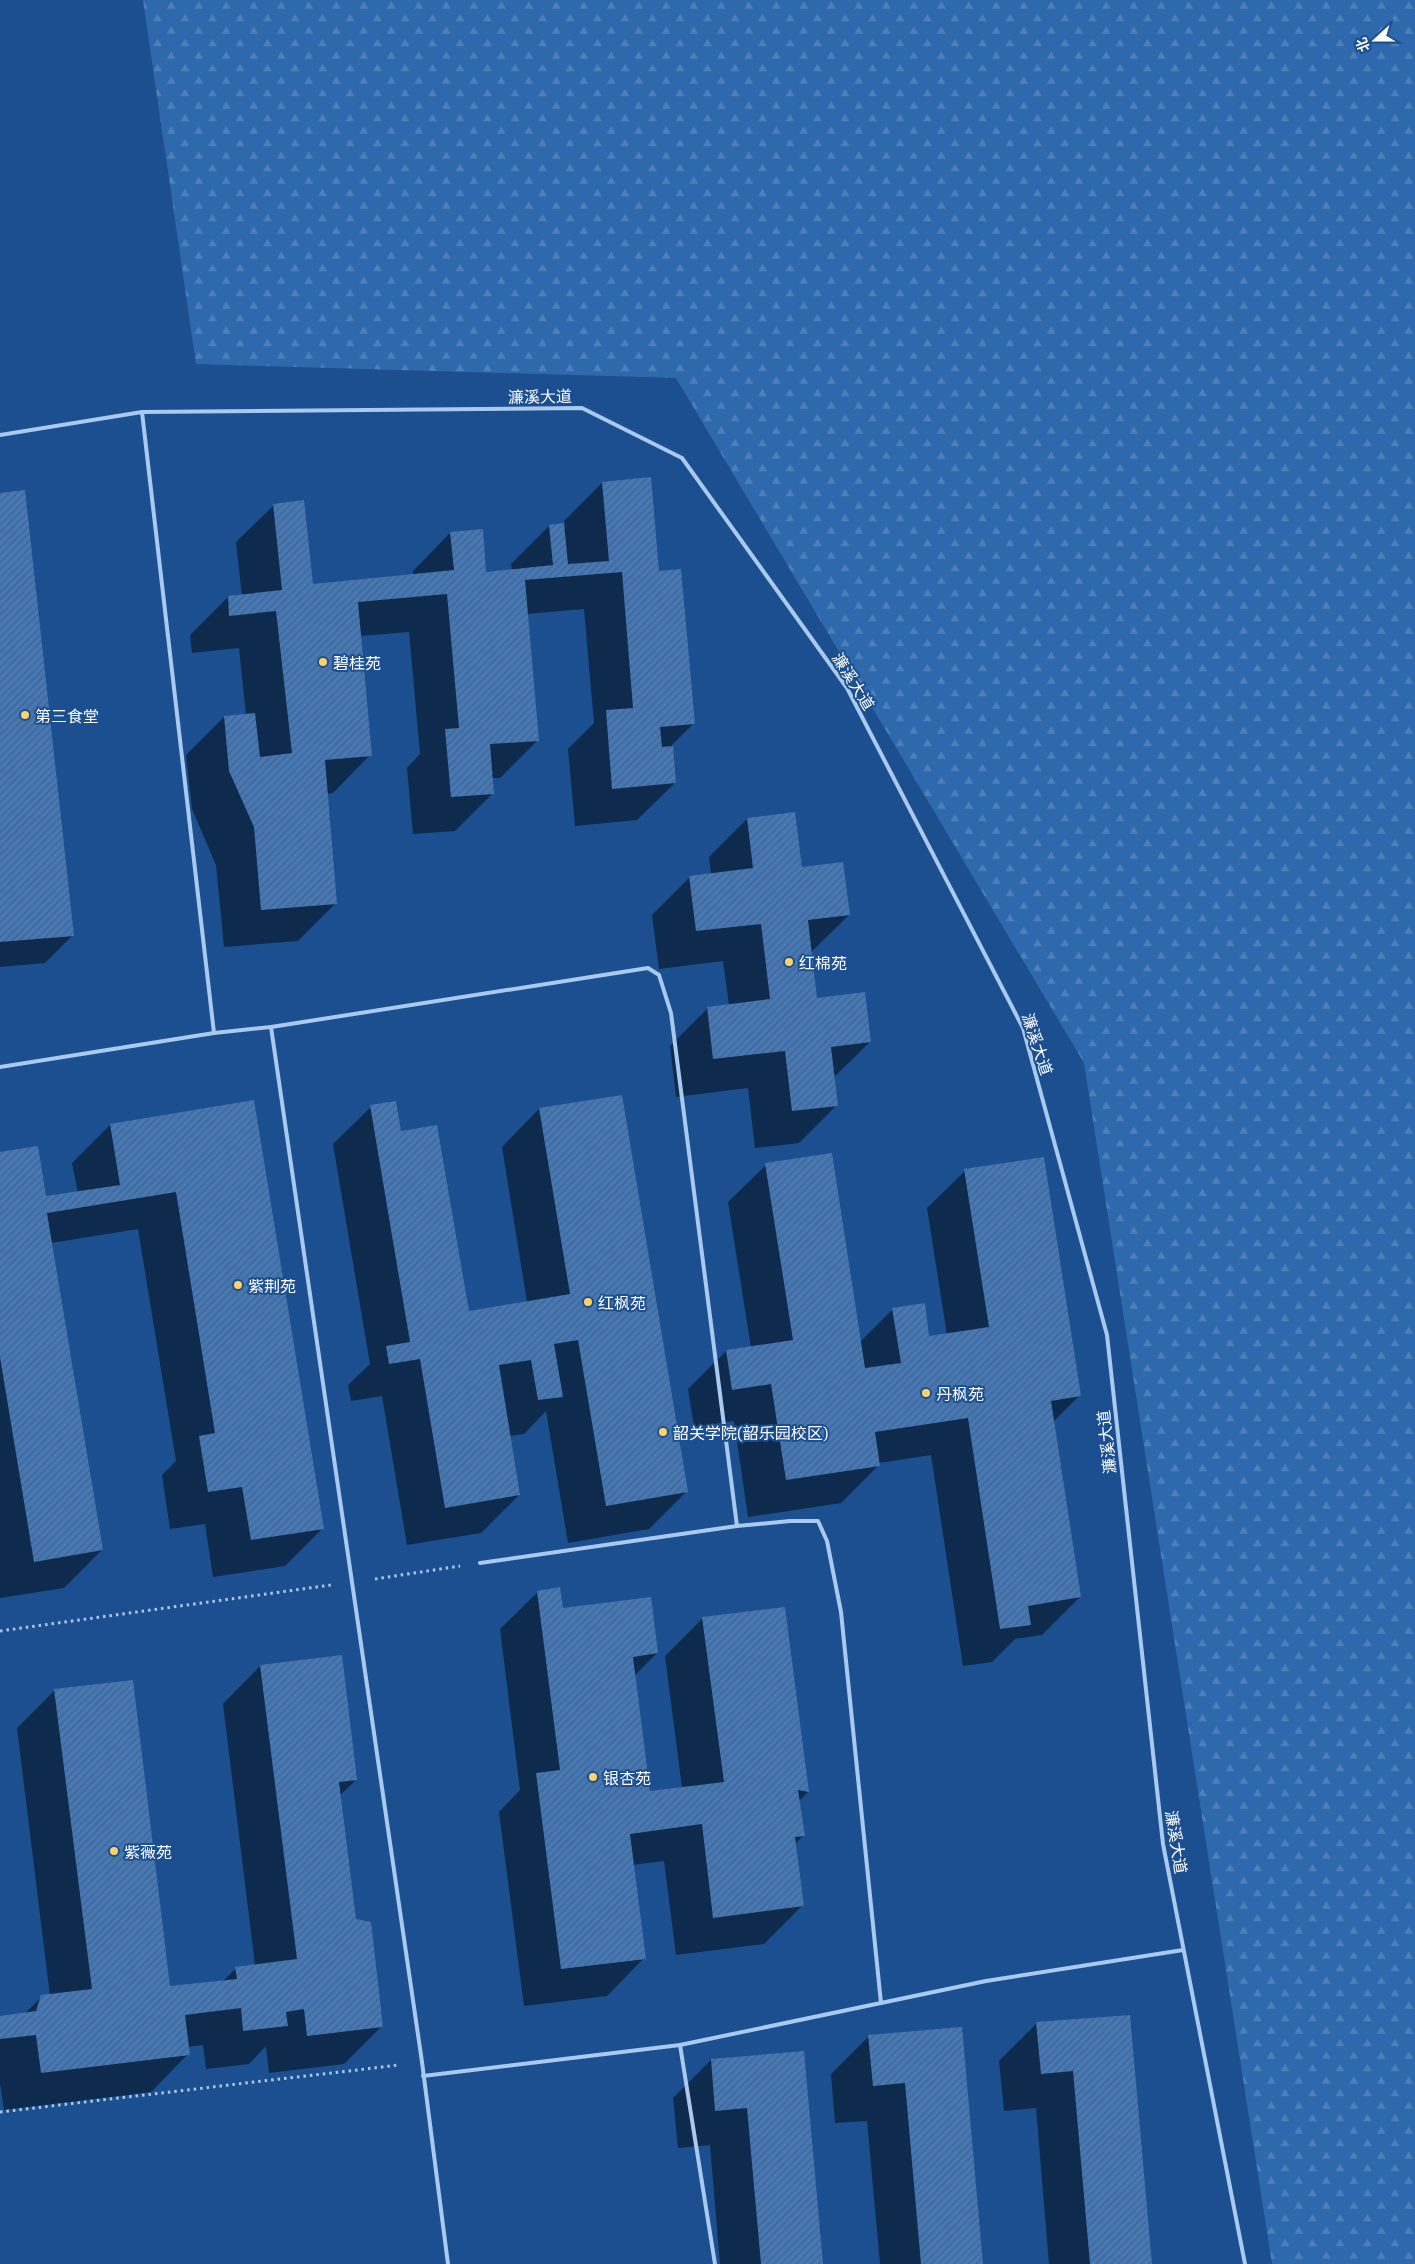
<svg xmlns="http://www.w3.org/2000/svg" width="1415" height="2264" font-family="'Exo 2','Noto Sans SC',sans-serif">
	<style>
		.forest { fill: url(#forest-firs) }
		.shadow { fill: #0007 }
		.building { fill: url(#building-hatch) }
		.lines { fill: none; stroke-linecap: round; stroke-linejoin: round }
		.path { stroke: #a9c9ee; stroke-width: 3; stroke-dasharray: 2.5 4; stroke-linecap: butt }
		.lane { stroke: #a9c9ee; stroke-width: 4 }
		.poi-dot { fill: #ffd166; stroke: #1b4f8f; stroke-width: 2 }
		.labels { text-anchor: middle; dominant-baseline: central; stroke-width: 4; stroke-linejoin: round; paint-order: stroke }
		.street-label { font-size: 16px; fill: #fff; stroke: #1b4f8f }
		.poi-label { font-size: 16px; fill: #fff; stroke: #1b4f8f; text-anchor: start }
	</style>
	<defs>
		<pattern id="forest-firs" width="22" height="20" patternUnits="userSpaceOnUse" patternTransform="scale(1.25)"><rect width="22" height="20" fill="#2e69ad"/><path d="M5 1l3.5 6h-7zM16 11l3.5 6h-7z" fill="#4d80b9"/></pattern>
		<pattern id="building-hatch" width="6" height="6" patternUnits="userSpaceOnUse" patternTransform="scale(1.25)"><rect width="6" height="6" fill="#4478b7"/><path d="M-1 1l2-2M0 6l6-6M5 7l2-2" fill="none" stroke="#486282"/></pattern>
	</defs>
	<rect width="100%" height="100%" fill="#1b4f8f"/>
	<path class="forest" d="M143,0H1415V2264H1272L1084,1063L676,378L196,364Z"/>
	<g class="shadow">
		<path d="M602,483L658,572L694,723L672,745L675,783L637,820L575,826L568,749L594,723L584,609L527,614L538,740L500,778H491L493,793L455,831L413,834L407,768L420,754L409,632L360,636L370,755L333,793L326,794L336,903L298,941L224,947L216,865L192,809L186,755L224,717L246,715L239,648L192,653L190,635L228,597L242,596L236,542L274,505L312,585L413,575V571L450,533L485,573L512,570L511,564L549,526L565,525L564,521Z"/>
		<path d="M0,494L72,936L45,963L0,967Z"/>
		<path d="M747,819L849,915L810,953L816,999L870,1042L833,1078L837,1105L799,1143L755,1148L748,1088L676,1097L670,1046L708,1008L729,1005L723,961L659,969L652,915L690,877L711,874L709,857Z"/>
		<path d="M253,1102L322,1529L285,1566L213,1577L205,1524L170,1529L162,1475L176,1461L138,1229L51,1243L102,1550L64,1588L0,1598V1153L45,1198L78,1193L72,1163L110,1125Z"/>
		<path d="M371,1107L400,1132L468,1312L527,1302L502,1147L539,1109L687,1491L649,1529L568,1543L546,1411L524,1434L509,1436L519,1495L481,1533L407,1545L382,1396L351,1401L348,1385L370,1364L333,1144Z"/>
		<path d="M766,1165L860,1342L893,1309L928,1337L947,1335L927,1208L965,1171L1079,1396L1053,1422L1080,1597L1042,1635L1015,1639L992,1662L963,1666L931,1455L879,1463V1465L841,1503L748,1517L734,1421L694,1427L688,1389L726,1351L751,1348L728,1202Z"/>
		<path d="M538,1592L562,1610L657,1653L634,1676L649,1793L682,1788L665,1656L703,1618L808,1792L799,1801L804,1835L795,1844L802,1906L764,1944L676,1955L664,1861L632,1865L644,1958L607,1996L524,2006L499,1812L520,1790L500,1629Z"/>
		<path d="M260,1666L356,1780L339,1796L355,1920L382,2026L344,2064L269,2073L266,2046L249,2064L206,2069L203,2045L187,2047L188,2054L151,2092L4,2110L0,2083V2017L24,2014L42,1997L50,1996L17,1728L55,1690L169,1988L222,1982L236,1968L255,1965L223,1704Z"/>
		<path d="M1129,2016L1151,2264H1049L1036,2108L1004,2111L999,2061L1037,2023Z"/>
		<path d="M961,2029L982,2264H880L867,2121L835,2123L831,2074L869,2036Z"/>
		<path d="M803,2052L822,2264H720L710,2145L678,2148L673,2098L711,2060Z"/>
	</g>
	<g class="building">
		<path d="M651,477L659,571L681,569L695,724L660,727L662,747L673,746L676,783L612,789L606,710L633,708L622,572L525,580L539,741L490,744L494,794L451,797L445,729L459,728L447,594L358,602L372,756L325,760L337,904L261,910L254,827L229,771L224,716L255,713L260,757L292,753L276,611L229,616L228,596L282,590L273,504L304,500L313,584L454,570L450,532L483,529L486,572L553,565L549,525L564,523L568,564L609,561L602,482Z"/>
		<path d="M25,490L74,936L0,942V493Z"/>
		<path d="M795,812L802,867L843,862L850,915L808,920L817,998L865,992L871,1042L831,1047L838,1106L792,1111L785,1051L713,1059L707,1007L770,999L761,924L696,931L689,876L753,868L747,818Z"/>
		<path d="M622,1095L688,1492L606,1506L578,1340L554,1344L563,1397L538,1400L531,1360L499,1365L520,1495L445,1508L420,1359L389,1364L386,1346L410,1342L370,1105L396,1101L401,1131L437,1125L469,1311L570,1294L539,1108Z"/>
		<path d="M254,1100L324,1529L251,1540L242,1487L208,1492L199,1436L215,1433L176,1192L47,1213L103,1550L34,1562L0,1357V1152L38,1146L46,1196L120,1185L110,1124Z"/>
		<path d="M832,1153L865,1368L901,1363L892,1308L925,1303L929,1336L989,1327L964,1169L1044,1157L1081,1396L1051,1401L1081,1597L1028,1606L1031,1625L1000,1629L968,1418L875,1432L880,1466L786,1480L771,1384L732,1390L726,1350L793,1340L765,1163Z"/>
		<path d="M560,1587L563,1608L651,1597L658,1653L633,1657L650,1791L724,1782L702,1617L785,1607L809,1792L798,1790L805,1836L795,1837L804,1906L713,1918L702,1824L630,1834L646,1959L561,1969L536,1773L560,1770L537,1591Z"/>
		<path d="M342,1655L357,1780L339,1782L356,1919L371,1922L383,2027L307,2036L304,2009L286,2012L288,2026L243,2031L241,2008L185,2015L190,2055L41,2073L36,2035L0,2039V2016L36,2011L41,1995L92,1989L54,1689L133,1680L170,1986L237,1979L235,1967L297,1959L260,1665Z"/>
		<path d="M1130,2015L1152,2264H1090L1073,2071L1041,2074L1036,2022Z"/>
		<path d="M962,2027L983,2264H921L905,2083L873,2086L868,2035Z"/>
		<path d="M804,2051L823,2264H761L747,2108L715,2111L711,2059Z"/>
	</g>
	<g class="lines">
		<g class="path">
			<path d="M375,1579L460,1566"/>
			<path d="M0,1631L331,1585"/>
			<path d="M0,2112L399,2065"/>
		</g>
		<g class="lane">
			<path d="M142,412L582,408L682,458L847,688L1023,1028L1107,1335L1163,1844L1245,2264"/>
			<path d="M0,435L142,412L214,1033"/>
			<path d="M271,1027L422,2062L448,2264"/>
			<path d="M0,1067L214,1033L271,1027L648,968L659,975L671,1013L737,1526L790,1521H818L827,1541L841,1612L881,2003"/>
			<path d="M480,1563L737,1526"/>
			<path d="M680,2045L715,2264"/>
			<path d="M423,2076L680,2045L986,1981L1183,1950"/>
		</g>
	</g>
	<g class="poi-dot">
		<circle cx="323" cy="662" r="5"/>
		<circle cx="25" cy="715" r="5"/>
		<circle cx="789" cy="962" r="5"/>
		<circle cx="238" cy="1285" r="5"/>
		<circle cx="588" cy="1302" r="5"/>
		<circle cx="926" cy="1393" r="5"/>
		<circle cx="663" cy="1432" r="5"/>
		<circle cx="593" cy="1777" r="5"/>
		<circle cx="114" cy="1851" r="5"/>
	</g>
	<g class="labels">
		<g class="street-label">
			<text transform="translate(540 396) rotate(-1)">濂溪大道</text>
			<text transform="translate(854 681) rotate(58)">濂溪大道</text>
			<text transform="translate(1038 1044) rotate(72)">濂溪大道</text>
			<text transform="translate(1106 1442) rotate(-96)">濂溪大道</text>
			<text transform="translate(1177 1842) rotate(81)">濂溪大道</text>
		</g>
		<g class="poi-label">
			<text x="333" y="662">碧桂苑</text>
			<text x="35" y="715">第三食堂</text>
			<text x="799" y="962">红棉苑</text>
			<text x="248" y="1285">紫荆苑</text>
			<text x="598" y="1302">红枫苑</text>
			<text x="936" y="1393">丹枫苑</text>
			<text x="673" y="1432">韶关学院(韶乐园校区)</text>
			<text x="603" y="1777">银杏苑</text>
			<text x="124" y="1851">紫薇苑</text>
		</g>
	</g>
	<g transform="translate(1375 40) rotate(249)" stroke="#1b4f8f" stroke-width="4" paint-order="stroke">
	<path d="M0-4L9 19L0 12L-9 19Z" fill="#ffffff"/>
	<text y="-8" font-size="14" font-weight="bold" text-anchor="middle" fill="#ffffff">北</text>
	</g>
</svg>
